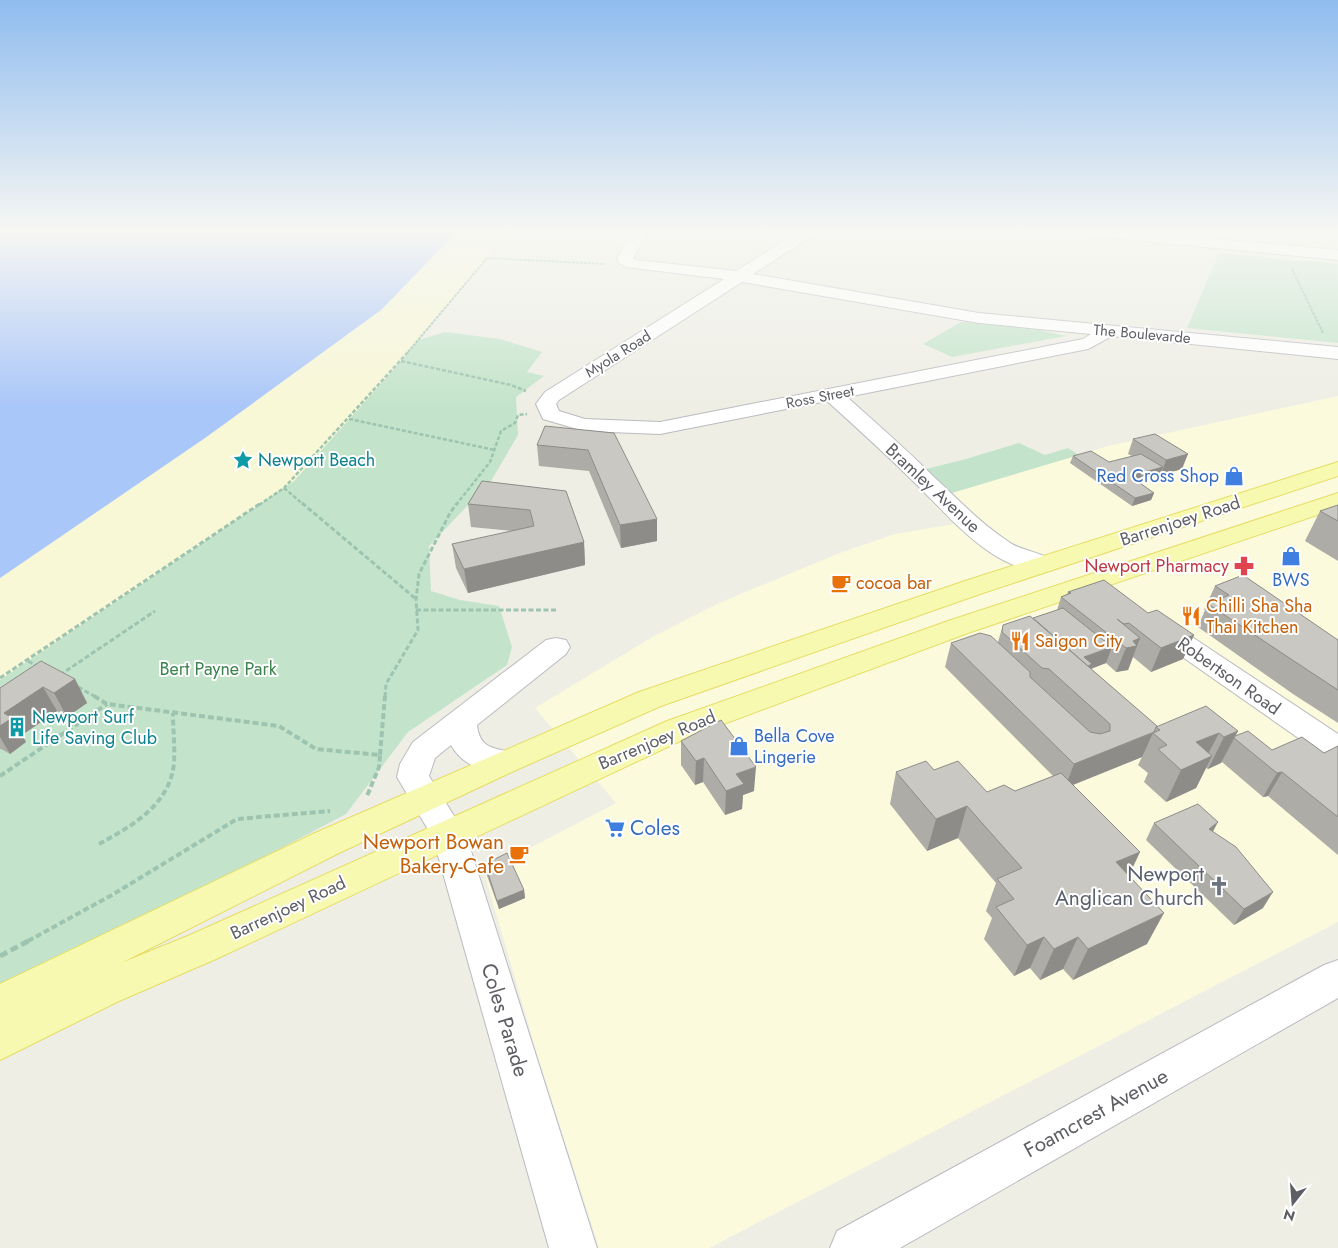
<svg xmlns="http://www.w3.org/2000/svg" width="1338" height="1248" font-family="Jost,sans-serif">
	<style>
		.commercial { fill: #fbfadd }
		.green { fill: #c3e4ca }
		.sand { fill: #f8f7d6 }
		.water { fill: #aac7f9 }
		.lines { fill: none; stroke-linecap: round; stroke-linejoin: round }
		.minor-casing { stroke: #babbc0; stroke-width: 2 }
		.major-casing { stroke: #e7dd65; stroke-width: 2 }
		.path-far4 { stroke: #9dc4b0; stroke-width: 2; stroke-dasharray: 3 1; stroke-linecap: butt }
		.path-far3 { stroke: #9dc4b0; stroke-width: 2.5; stroke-dasharray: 4 2; stroke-linecap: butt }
		.path-far2 { stroke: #9dc4b0; stroke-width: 3; stroke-dasharray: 5 2.5; stroke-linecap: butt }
		.path-far1 { stroke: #9dc4b0; stroke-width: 4; stroke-dasharray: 6 3; stroke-linecap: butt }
		.path { stroke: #9dc4b0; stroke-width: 5; stroke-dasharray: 8 4; stroke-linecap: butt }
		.minor { fill: #fff; fill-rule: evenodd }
		.major { fill: #f6f9af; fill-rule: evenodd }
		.wall { fill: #aeaca7 }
		.shaded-wall { fill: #8d8c88 }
		.building { fill: #cac8c2; stroke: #8d8c88 }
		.labels { text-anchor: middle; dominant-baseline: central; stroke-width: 4; stroke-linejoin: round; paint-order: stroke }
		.far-street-label { font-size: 15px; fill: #5d5f64; stroke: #fff }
		.culture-label { font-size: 18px; fill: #0d838f; stroke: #fff; text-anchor: start }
		.shop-label { font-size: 18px; fill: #366cbe; stroke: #fff; text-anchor: end }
		.street-label { font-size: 18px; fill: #5d5f64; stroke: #fff }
		.health-label { font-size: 18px; fill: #be3a42; stroke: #fff; text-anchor: end }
		.food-label { font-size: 18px; fill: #c56008; stroke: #fff; text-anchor: start }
		.park-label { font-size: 18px; fill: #3c844e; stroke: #fff }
		.near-shop-label { font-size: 21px; fill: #366cbe; stroke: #fff; text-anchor: start }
		.near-food-label { font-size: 21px; fill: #c56008; stroke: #fff; text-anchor: end }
		.near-worship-label { font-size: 21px; fill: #5b616d; stroke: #fff; text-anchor: end }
		.near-street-label { font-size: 21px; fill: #5d5f64; stroke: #fff }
	</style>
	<rect width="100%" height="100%" fill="#eeeee5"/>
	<path class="commercial" d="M1338,396V922L709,1248H599L535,1047L484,872L616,803L535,708L654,636L719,603L837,554L895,534L954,524L928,500L1108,446Z"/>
	<g class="green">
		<path d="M1219,253L1338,264V343L1187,328Z"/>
		<path d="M961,322L1039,330L1066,336L952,357L923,344Z"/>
		<path d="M445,332L500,339L542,352L527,372L544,376L516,397L518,435L491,481L429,546L431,591L460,600L499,606L512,647L507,665L408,732L346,814L0,996V593L325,368Z"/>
		<path d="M1019,443L1045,455L1068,448L1079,455L952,493L926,469L966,459Z"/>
	</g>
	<path class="sand" d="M454,231H507L494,250L401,361L294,481L0,680V578L205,438L381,310L449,240Z"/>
	<path class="water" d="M0,231H454L449,240L381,310L205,438L0,578Z"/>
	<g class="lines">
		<defs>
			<g id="minor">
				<path d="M634,231H648L633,258L636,260L736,271L800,231H817L815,234L753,274L979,313L1338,347V359L1112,336L1088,349L847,397C876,423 906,449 934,477C958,499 981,524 1009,542C1022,552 1047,552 1056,565L1052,570C1034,575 1007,564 991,553C964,535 942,510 919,487C889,457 858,429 827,401L660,434L584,431L543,419L536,404L545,392L724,279L626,267L619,263L617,258ZM742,282L979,323L1091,334L1083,339L660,422L585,419L559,411L556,404L559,400Z"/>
				<path d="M1076,231H1129L1338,250V260L1083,235L1078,234Z"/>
				<path d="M1158,618L1168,621L1338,734V762L1327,758L1148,633L1144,627L1148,621Z"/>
				<path d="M556,638L566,640L570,647L566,654L477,725C480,751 496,747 516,754L521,762L516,770C493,778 463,767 451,745L435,758L429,776L466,835L597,1248H549L433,838L397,777L400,764L413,742L546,640Z"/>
				<path d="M1338,960V998L900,1248H830L837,1231L1324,965Z"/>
			</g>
			<path id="major" d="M1338,462V476L983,593L661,706L516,770L339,853L121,963L190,935L667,721L948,621L1338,493V508L968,633L689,737L216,959L119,1001L0,1060V984L315,833L639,692L965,581Z"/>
		</defs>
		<use href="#minor" class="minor-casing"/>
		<use href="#major" class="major-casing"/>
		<g class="path-far4">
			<path d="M1292,269L1323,333"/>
			<path d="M408,352L487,258L605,264"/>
		</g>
		<g class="path-far3">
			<path d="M401,361L511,385L526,391"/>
			<path d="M349,419L495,450"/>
			<path d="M284,488L304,505"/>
			<path d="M259,505L284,488L409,351"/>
			<path d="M456,505L490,462L501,431L515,423L518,415L527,414"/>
		</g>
		<g class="path-far2">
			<path d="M302,503L416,599"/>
			<path d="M416,610H558"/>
			<path d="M28,661L39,667"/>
			<path d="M60,675L155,611"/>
			<path d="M0,678L261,503"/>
			<path d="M78,687L96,697"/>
			<path d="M385,697L386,684L418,630L416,600L419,574L450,513L457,503"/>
		</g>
		<g class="path-far1">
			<path d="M94,696L107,704L279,726L316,749L380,755L379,767L367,796"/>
			<path d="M380,755L385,696"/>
			<path d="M0,776L107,704"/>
			<path d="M99,844C132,826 170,805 174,763C175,746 173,730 173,713"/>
			<path d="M28,941L112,895L237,819L330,811"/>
		</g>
		<path class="path" d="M0,956L30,940"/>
		<use href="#minor" class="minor"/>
		<use href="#major" class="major"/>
	</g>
	<g class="wall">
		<path d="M614,433L657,541L621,548L589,471L539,466L537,445Z"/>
		<path d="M1133,439L1182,469L1137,481L1154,493L1151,500L1132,506L1070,463L1073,456L1109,462L1132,456L1128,454Z"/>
		<path d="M482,481L584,542L585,565L468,593L456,568L452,544L513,531L471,527L468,504Z"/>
		<path d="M1338,505V561L1305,541L1320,511Z"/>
		<path d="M1215,586L1338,640V723L1293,694L1198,627L1205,610H1204Z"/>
		<path d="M1068,592L1148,613L1194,635L1183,659L1151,672L1133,657L1128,670L1116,672L1106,663L1091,669L1157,726L1238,731L1235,736L1272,750L1324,753L1338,746V855L1268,796L1263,797L1222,762L1208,769L1206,768L1196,788L1166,802L1144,782L1148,773L1138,765L1142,757L1073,785L1129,876L1147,944L1073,980L1063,969L1040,980L1030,968L1014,976L984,939L992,918L986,911L996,883L958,838L927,851L890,804L896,772L934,770L987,792L1015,791L1053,776L945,667L951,643L998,642L1003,625L1033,618L1057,610L1061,597L1067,594Z"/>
		<path d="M75,679L87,703L67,717L57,711L22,735L26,742L10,754L1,749H0V688Z"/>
		<path d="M681,741L754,791L743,795L742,809L725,815L703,782L695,785L681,765Z"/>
		<path d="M1154,823L1213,832L1263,908L1234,925L1146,840Z"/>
		<path d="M485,864L524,890L525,898L499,909L486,873Z"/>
	</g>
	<g class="shaded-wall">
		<path d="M1188,454L1182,469L1161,475L1166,460Z"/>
		<path d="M1163,467L1160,475L1127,484L1130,476Z"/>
		<path d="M1154,493L1151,500L1132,506L1135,498Z"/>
		<path d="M657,519V541L621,548L620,525Z"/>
		<path d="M584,542L585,565L468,593L464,569Z"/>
		<path d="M1194,635L1183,659L1151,672L1161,648Z"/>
		<path d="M1140,638L1128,670L1116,672L1126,648L1133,641Z"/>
		<path d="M1112,647L1106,663L1090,669L1084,657Z"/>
		<path d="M75,679L87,703L67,717L54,693Z"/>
		<path d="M43,687L57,711L22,735L26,742L10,754L0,737V726L4,713Z"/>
		<path d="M1238,731L1221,763L1208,769L1224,737Z"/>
		<path d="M1153,733L1142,757L1065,788L1074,764Z"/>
		<path d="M1219,733L1206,758L1212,756L1196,788L1166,802L1181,770L1196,742Z"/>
		<path d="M704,758L703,782L695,785L696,761Z"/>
		<path d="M756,767L754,791L743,795L742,809L725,815L726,791L736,774Z"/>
		<path d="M1282,772L1268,796L1263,797L1277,773Z"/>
		<path d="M967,806L958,838L927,851L936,819Z"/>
		<path d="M1218,822L1209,839V829Z"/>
		<path d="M1140,852L1125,884L1116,862Z"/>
		<path d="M524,890L525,898L499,909L497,901Z"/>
		<path d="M1273,892L1263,908L1234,925L1244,909Z"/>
		<path d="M1164,913L1147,944L1073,980L1088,949Z"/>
		<path d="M1044,937L1030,968L1014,976L1027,945Z"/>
		<path d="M1078,937L1063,969L1040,980L1054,949Z"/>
	</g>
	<g class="building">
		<path d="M545,426L614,433L657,519L620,525L588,450L537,445Z"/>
		<path d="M1155,434L1188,454L1166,460L1133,439Z"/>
		<path d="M1091,451L1109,462L1141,454L1163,467L1130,476L1154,493L1135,498L1073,456Z"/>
		<path d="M482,481L566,491L584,542L464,569L452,544L534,526L530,510L468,504Z"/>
		<path d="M1338,505V521L1320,511Z"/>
		<path d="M1243,575L1338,640V690L1306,669L1208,604L1229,595L1215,586Z"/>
		<path d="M1104,580L1148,613L1157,610L1194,635L1161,648L1129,623L1124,624L1117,619L1140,638L1133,641L1137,646L1126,648L1061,597L1071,593L1068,592Z"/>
		<path d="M1063,608L1112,647L1084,657L1092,664L1088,666L1033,618Z"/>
		<path d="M1030,616L1157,726L1156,727L1154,732L1074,764L951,643L980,633L991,636L1030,672V677L1090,732L1100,734L1110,731V724L1049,669L1042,668L1002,632L1003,625Z"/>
		<path d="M41,661L75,679L54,693L43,687L4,713L12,718L0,726V688Z"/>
		<path d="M1206,706L1238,731L1224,737L1219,733L1196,742L1212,756L1181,770L1158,749L1167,745L1153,733L1160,730L1156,727Z"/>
		<path d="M721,720L756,767L736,774L744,784L726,791L704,758L696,761L681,741Z"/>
		<path d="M1248,731L1272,750L1302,737L1324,753L1338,746V817L1282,772L1277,773L1234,738L1235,736Z"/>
		<path d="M926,761L934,770L958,761L987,792L1004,785L1015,791L1061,773L1140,852L1116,862L1164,913L1088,949L1078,937L1054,949L1044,937L1027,945L996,907L1014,899L997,879L1022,868L967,806L936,819L896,772Z"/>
		<path d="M1198,804L1218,822L1209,829L1236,847L1273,892L1244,909L1154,823Z"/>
		<path d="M507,853L524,890L497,901L485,864Z"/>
	</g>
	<linearGradient id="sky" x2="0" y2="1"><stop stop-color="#8fbcef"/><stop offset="0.57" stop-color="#f7f7f3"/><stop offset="1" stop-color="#f7f7f3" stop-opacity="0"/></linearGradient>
	<rect width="1338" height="406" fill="url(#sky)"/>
	<defs>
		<symbol id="sight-bare" viewBox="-9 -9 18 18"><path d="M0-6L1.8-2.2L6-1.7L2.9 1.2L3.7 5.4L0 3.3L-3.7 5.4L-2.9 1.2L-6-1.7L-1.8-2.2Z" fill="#0f9aa8" stroke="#fff" stroke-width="2.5" paint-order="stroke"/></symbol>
		<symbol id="shop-bare" viewBox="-9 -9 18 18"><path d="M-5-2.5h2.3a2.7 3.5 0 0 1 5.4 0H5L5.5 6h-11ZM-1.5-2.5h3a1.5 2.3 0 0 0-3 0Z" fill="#3f7fe0" stroke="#fff" stroke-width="2.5" paint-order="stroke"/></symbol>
		<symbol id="pharmacy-bare" viewBox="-9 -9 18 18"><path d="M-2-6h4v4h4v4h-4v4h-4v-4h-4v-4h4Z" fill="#e0444e" stroke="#fff" stroke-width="2.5" paint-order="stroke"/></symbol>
		<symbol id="cafe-bare" viewBox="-9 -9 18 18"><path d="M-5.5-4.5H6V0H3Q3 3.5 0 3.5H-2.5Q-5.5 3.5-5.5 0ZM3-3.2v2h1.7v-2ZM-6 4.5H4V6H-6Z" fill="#e8710a" stroke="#fff" stroke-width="2.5" paint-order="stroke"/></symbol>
		<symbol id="restaurant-bare" viewBox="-9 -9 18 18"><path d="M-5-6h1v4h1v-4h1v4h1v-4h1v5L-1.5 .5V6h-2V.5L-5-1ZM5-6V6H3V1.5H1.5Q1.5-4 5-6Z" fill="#e8710a" stroke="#fff" stroke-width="2.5" paint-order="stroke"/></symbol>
		<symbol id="building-bare" viewBox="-9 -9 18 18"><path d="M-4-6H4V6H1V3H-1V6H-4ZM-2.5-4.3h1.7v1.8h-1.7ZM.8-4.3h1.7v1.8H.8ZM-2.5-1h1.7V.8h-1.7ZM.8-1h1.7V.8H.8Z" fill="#0f9aa8" stroke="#fff" stroke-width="2.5" paint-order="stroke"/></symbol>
		<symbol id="supermarket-bare" viewBox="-9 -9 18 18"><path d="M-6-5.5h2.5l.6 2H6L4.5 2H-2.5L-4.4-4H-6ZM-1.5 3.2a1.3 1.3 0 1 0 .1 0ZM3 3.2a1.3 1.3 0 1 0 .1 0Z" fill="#3f7fe0" stroke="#fff" stroke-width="2.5" paint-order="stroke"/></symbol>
		<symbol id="church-bare" viewBox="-9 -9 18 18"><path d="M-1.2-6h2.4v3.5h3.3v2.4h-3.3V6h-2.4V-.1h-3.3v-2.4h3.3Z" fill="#6b7280" stroke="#fff" stroke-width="2.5" paint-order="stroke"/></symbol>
	</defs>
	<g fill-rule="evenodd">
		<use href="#sight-bare" x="229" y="446" width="28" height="28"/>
		<use href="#shop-bare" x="1220" y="462" width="28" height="28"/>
		<use href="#shop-bare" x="1277" y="542" width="28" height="28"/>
		<use href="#pharmacy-bare" x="1230" y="552" width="28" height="28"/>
		<use href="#cafe-bare" x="827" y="569" width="28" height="28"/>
		<use href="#restaurant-bare" x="1177" y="602" width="28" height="28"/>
		<use href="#restaurant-bare" x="1006" y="627" width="28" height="28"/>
		<use href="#building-bare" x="3" y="713" width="28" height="28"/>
		<use href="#shop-bare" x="725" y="732" width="28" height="28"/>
		<use href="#supermarket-bare" x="601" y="814" width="28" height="28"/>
		<use href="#cafe-bare" x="505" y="840" width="28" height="28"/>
		<use href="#church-bare" x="1205" y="872" width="28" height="28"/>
	</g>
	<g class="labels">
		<g class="far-street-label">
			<text transform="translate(1142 334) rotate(5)">The Boulevarde</text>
			<text transform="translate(618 354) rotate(-32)">Myola Road</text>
			<text transform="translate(820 397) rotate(-11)">Ross Street</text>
		</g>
		<g class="culture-label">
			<text x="258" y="460">Newport Beach</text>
			<text x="32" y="717">Newport Surf<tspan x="32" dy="21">Life Saving Club</tspan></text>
		</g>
		<g class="shop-label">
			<text x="1219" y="476">Red Cross Shop</text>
			<text x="1291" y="580" text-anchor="middle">BWS</text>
			<text x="754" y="736" text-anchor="start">Bella Cove<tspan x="754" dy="21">Lingerie</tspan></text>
		</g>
		<g class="street-label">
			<text transform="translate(933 488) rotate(43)">Bramley Avenue</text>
			<text transform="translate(1180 521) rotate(-18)">Barrenjoey Road</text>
			<text transform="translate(1229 676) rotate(35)">Robertson Road</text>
			<text transform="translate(657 740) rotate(-23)">Barrenjoey Road</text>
			<text transform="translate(288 908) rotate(-25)">Barrenjoey Road</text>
		</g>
		<g class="health-label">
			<text x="1229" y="566">Newport Pharmacy</text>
		</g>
		<g class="food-label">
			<text x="856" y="583">cocoa bar</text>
			<text x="1206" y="606">Chilli Sha Sha<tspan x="1206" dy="21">Thai Kitchen</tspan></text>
			<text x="1035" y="641">Saigon City</text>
		</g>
		<g class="park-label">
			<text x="218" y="669">Bert Payne Park</text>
		</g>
		<g class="near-shop-label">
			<text x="630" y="828">Coles</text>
		</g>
		<g class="near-food-label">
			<text x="504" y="842">Newport Bowan<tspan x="504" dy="24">Bakery-Cafe</tspan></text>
		</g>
		<g class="near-worship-label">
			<text x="1204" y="874">Newport<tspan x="1204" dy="24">Anglican Church</tspan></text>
		</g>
		<g class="near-street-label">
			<text transform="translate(505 1020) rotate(73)">Coles Parade</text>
			<text transform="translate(1096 1113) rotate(-29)">Foamcrest Avenue</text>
		</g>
	</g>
	<g transform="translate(1293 1203) rotate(197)" stroke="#ffffff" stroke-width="4" paint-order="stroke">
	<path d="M0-4L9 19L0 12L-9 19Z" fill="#5d5f64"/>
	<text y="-8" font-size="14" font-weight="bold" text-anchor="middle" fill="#5d5f64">N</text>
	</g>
</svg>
